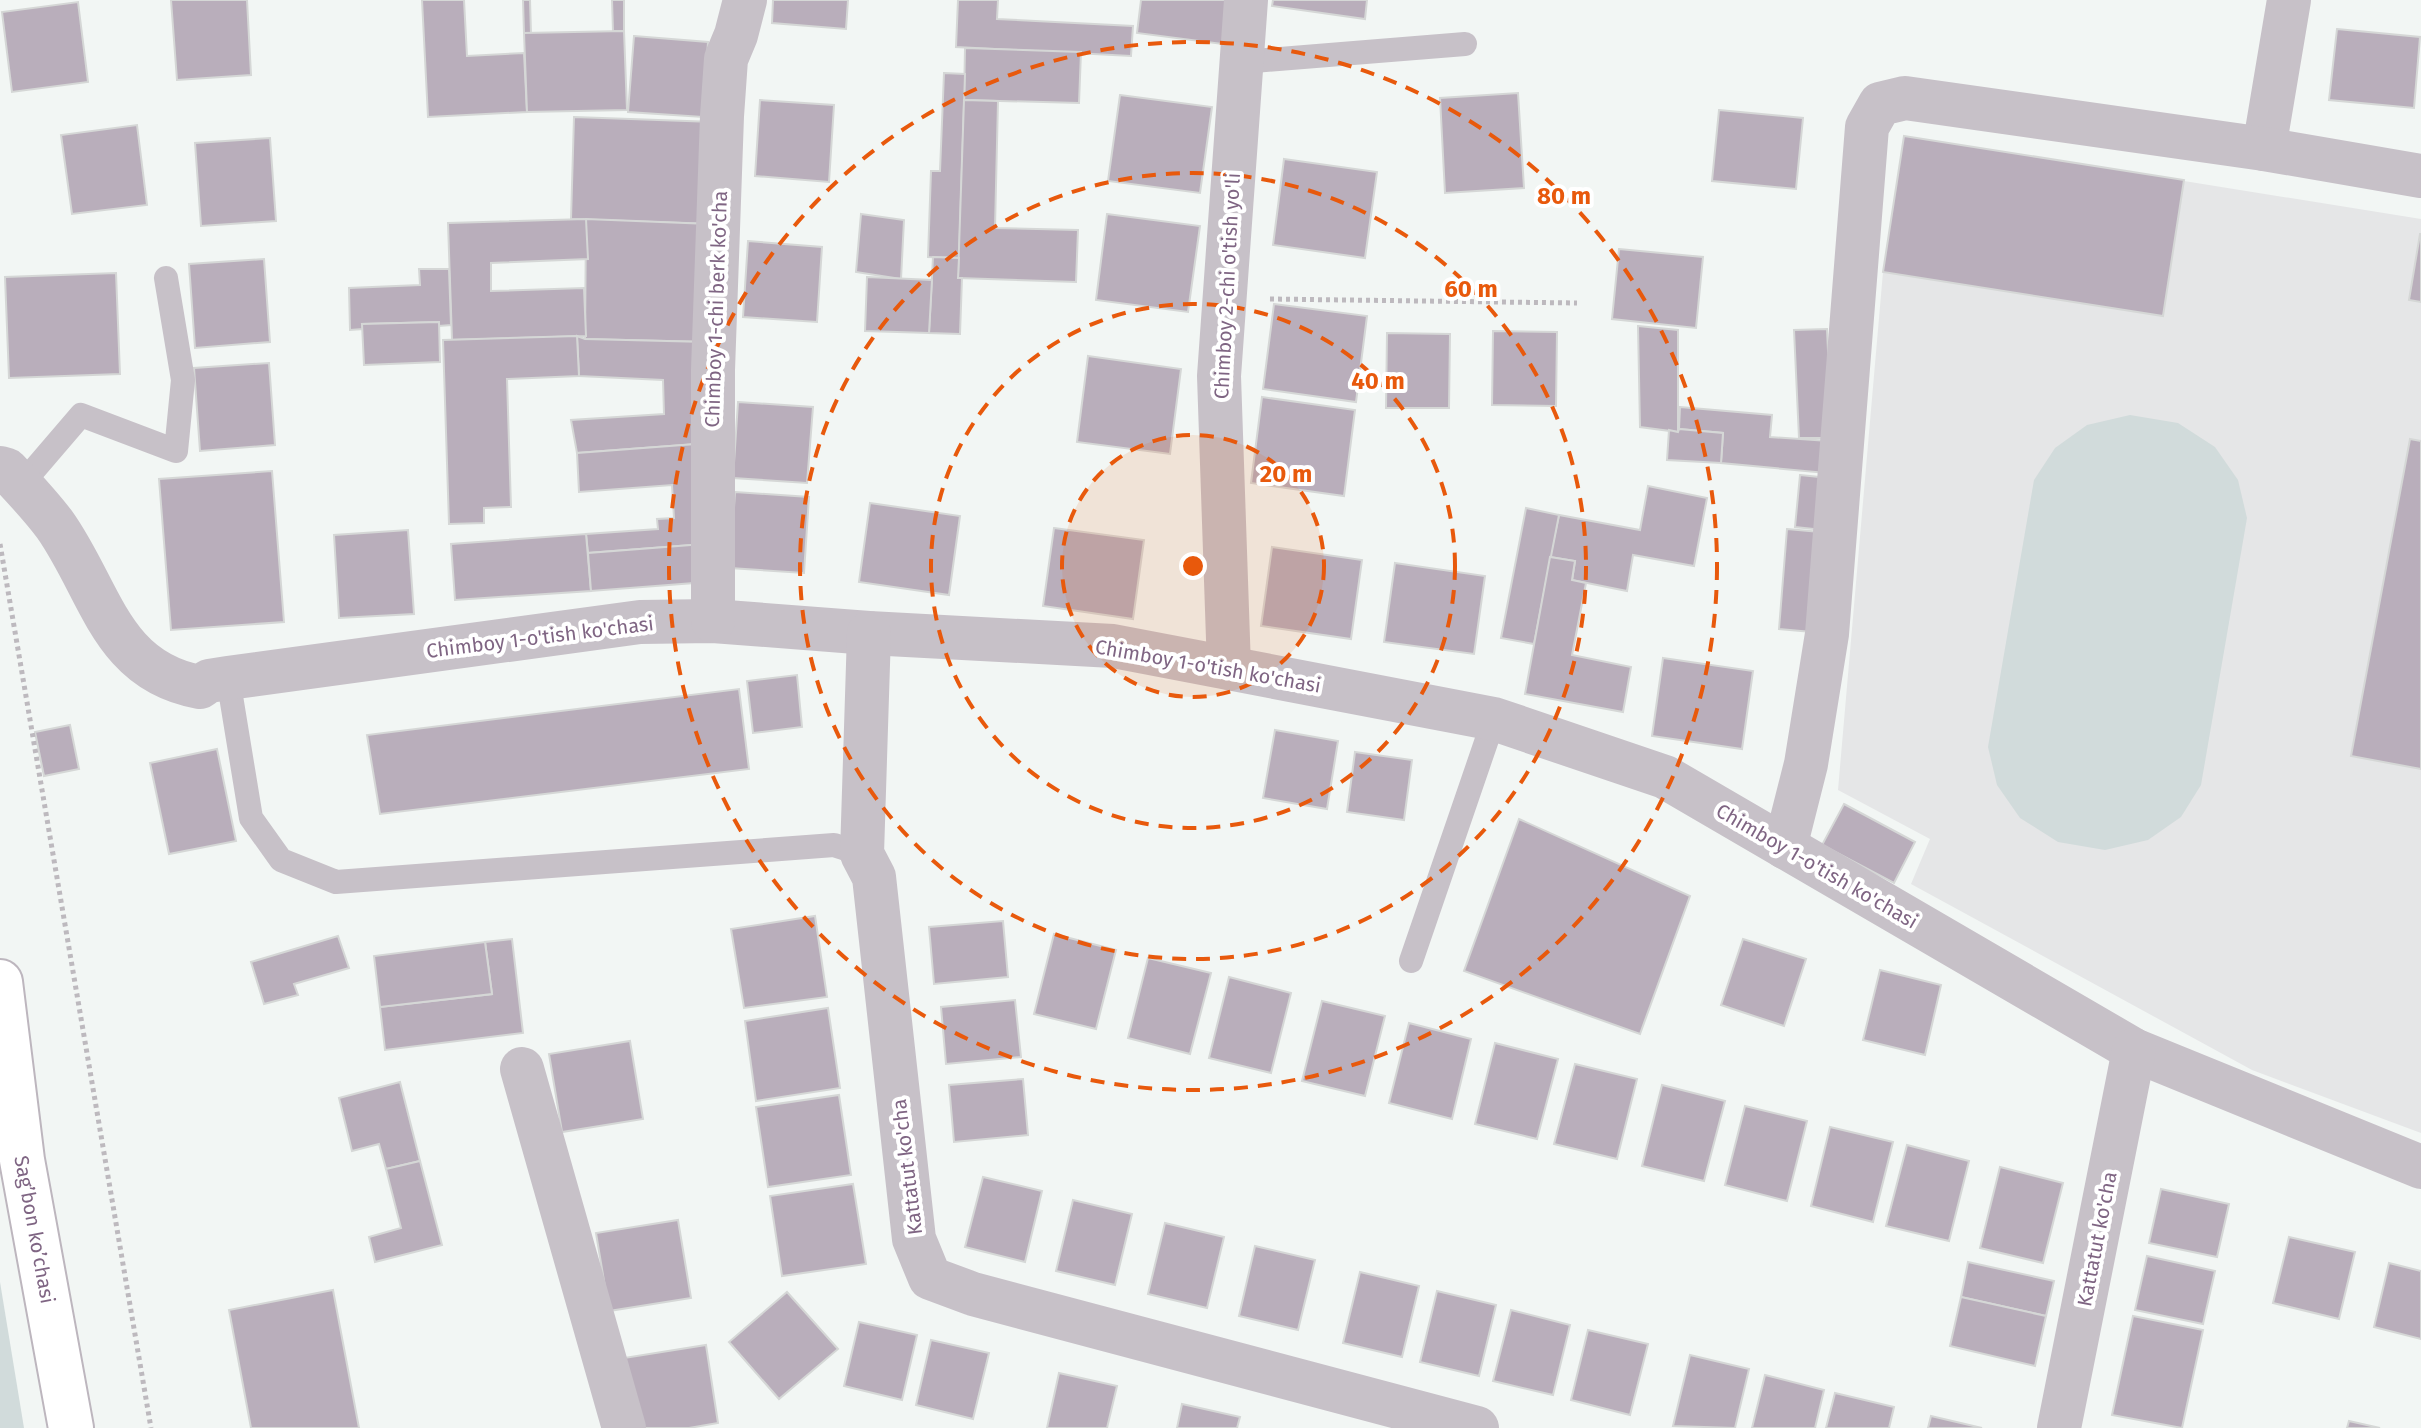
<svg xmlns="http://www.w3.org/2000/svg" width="2421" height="1428" font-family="'Fira Sans',sans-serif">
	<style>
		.built { fill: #e5e6e7 }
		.green { fill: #d1dbdb }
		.building { fill: #b9aebb; stroke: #d5d7d6; stroke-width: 2 }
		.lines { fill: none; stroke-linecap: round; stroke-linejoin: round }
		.primary-casing { stroke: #bdb6be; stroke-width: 48 }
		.path { stroke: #bdb9be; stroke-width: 5; stroke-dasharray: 4 4; stroke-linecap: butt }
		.service { stroke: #c7c1c8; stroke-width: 24 }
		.minor { stroke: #c7c1c8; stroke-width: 44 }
		.primary { stroke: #fff; stroke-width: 44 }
		.ring { fill: none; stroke: #e8590c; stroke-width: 4; stroke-dasharray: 14 10 }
		.labels { text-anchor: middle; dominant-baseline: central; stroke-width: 8; stroke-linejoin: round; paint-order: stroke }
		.street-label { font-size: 20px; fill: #7f6583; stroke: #fff }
		.centre { fill: #e8590c; stroke: #fff; stroke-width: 4 }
		.ring-label { font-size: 24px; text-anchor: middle; font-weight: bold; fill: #e8590c; stroke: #fff; stroke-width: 8; stroke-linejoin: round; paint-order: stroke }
	</style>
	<rect width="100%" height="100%" fill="#f2f6f4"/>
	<path class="built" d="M1904,136L2421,219V1133L2252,1070L1911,884L1930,839L1838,790L1883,272Z"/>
	<g class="green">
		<path d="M2130,415L2178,423L2215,447L2238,480L2247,518L2201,785L2181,817L2148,840L2105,850L2058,842L2020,818L1997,785L1988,747L2034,480L2055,448L2087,425Z"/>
		<path d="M0,1282L24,1428H0Z"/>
	</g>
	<g class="building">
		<path d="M171,0H247L251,75L177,80Z"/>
		<path d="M422,0H464L467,56L524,53L527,112L428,117Z"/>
		<path d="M523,0H530L531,34L524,33Z"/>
		<path d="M612,0H624V31H613Z"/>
		<path d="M773,0H848L846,29L772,23Z"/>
		<path d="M958,0H998L997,19L1133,26L1131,56L956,47Z"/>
		<path d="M1141,0H1236L1230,45L1137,33Z"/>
		<path d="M1273,0H1367L1365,19L1272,6Z"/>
		<path d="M78,2L88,82L12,92L2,12Z"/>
		<path d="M2337,29L2420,37L2414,108L2329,100Z"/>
		<path d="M624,31L627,110L527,112L524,33Z"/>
		<path d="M634,36L708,42L703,117L628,112Z"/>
		<path d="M965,48L1081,52L1079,103L964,100Z"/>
		<path d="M944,73L965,74L959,258L928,257L931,171H940Z"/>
		<path d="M1518,93L1524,188L1445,193L1440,98Z"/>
		<path d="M1120,95L1212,107L1200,193L1108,181Z"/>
		<path d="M760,100L834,105L829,182L755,176Z"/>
		<path d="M964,100L998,101L995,228L1078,230L1076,282L958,278Z"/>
		<path d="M1719,110L1803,118L1796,189L1712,181Z"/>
		<path d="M574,117L714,122L710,224L571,219Z"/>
		<path d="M137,125L147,205L72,214L61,135Z"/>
		<path d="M1904,136L2184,180L2163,316L1883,272Z"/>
		<path d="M270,138L276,221L201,226L195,143Z"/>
		<path d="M1284,159L1377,172L1365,258L1273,245Z"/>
		<path d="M861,214L904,220L901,279L856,272Z"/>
		<path d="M1107,214L1200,226L1188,312L1096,300Z"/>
		<path d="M586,219L710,224L707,342L585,339Z"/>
		<path d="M586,219L588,259L491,263V291L584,288L586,336L452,340L448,223Z"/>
		<path d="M2420,234H2421V302L2409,300Z"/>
		<path d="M748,241L822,247L817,322L743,317Z"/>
		<path d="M1619,249L1703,257L1696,328L1612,319Z"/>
		<path d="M933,257L959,258L958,278H962L960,334L929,333Z"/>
		<path d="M264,259L270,342L195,348L189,264Z"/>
		<path d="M419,269H449L451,325L439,326V322L362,324L363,329L350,330L349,288L420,285Z"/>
		<path d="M116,273L120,374L9,378L5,277Z"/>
		<path d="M867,277L932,280L929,333L865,331Z"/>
		<path d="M1274,304L1367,316L1356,402L1263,389Z"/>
		<path d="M439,322L440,362L364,365L362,324Z"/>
		<path d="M1638,326L1678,330V432L1640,427Z"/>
		<path d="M1827,329L1832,438H1799L1794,330Z"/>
		<path d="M1493,331L1557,332L1556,406L1492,405Z"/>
		<path d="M1387,333L1450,334L1449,408H1386Z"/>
		<path d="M577,336L585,339L707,342L696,444L577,453L571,420L664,414L663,380L579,376Z"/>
		<path d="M577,336L579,376L507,379L511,507L484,508V523L449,524L443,340Z"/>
		<path d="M1088,356L1181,369L1170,454L1077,442Z"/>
		<path d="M269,363L275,445L200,451L194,368Z"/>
		<path d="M1262,397L1355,410L1344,496L1251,483Z"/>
		<path d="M738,402L813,407L807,483L733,478Z"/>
		<path d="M1680,407L1772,415L1770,437L1829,441L1826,473L1721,463L1723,433L1679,429Z"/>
		<path d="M1679,429L1723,433L1721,463L1667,460L1669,430L1678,432Z"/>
		<path d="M2410,439L2421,441V769L2351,756Z"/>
		<path d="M696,444L704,544L588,553L586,534L658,529L657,519L674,518L672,485L579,492L577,453Z"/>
		<path d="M272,471L284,622L171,630L159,479Z"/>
		<path d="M1800,475L1829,478L1823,530L1795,527Z"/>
		<path d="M1648,486L1707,498L1694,566L1633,555L1627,591L1572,580L1575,561L1550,557L1559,515L1640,530Z"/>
		<path d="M735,492L809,497L804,573L730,568Z"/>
		<path d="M870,503L960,516L949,595L859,582Z"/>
		<path d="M1526,508L1559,515L1534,644L1501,638Z"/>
		<path d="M1054,528L1144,540L1133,619L1043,606Z"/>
		<path d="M1787,529L1831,533L1823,633L1779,629Z"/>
		<path d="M408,530L414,614L339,618L334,535Z"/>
		<path d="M586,534L591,591L455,600L451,544Z"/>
		<path d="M704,544L707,582L591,591L588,553Z"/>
		<path d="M1272,547L1362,560L1351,639L1261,626Z"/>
		<path d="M1550,557L1575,561L1572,580L1586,583L1572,655L1631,667L1623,712L1525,694Z"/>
		<path d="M1395,563L1485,576L1474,654L1384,642Z"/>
		<path d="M1663,658L1753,671L1742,749L1652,736Z"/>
		<path d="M797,675L802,727L753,733L747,681Z"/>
		<path d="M739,689L749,769L380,814L367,735Z"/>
		<path d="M70,725L79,769L44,776L35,732Z"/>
		<path d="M1275,730L1338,741L1327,809L1263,798Z"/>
		<path d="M217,749L236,841L169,854L150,763Z"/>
		<path d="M1355,752L1412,760L1404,820L1347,812Z"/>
		<path d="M1844,804L1915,842L1894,883L1822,845Z"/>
		<path d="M1519,819L1690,896L1640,1034L1464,971Z"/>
		<path d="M815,916L827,997L744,1008L731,929Z"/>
		<path d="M1003,921L1008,977L934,984L929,927Z"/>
		<path d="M1054,934L1116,950L1096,1029L1034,1014Z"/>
		<path d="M338,936L349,968L294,984L298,995L264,1004L251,962Z"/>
		<path d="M512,939L523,1033L385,1050L380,1007L492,994L485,942Z"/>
		<path d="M1743,939L1806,959L1784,1026L1721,1005Z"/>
		<path d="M485,942L492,994L380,1007L374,956Z"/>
		<path d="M1148,958L1211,973L1190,1054L1128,1038Z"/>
		<path d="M1880,970L1941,985L1925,1055L1863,1040Z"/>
		<path d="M1229,977L1291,993L1271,1073L1209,1058Z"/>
		<path d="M1015,1000L1021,1057L946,1064L941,1007Z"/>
		<path d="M1322,1001L1385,1016L1365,1096L1302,1081Z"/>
		<path d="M828,1008L840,1088L756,1101L745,1021Z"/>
		<path d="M1409,1023L1471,1039L1452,1119L1389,1103Z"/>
		<path d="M630,1041L643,1119L562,1132L549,1054Z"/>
		<path d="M1495,1043L1558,1059L1537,1139L1475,1124Z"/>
		<path d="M1575,1064L1637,1079L1617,1159L1554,1144Z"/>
		<path d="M1023,1079L1028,1135L954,1142L949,1085Z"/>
		<path d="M400,1082L420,1161L386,1169L379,1144L352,1151L339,1098Z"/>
		<path d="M1662,1085L1725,1101L1704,1181L1642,1166Z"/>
		<path d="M839,1095L851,1175L768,1187L756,1107Z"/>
		<path d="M1745,1106L1807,1121L1787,1201L1725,1185Z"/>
		<path d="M1830,1127L1893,1142L1873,1222L1811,1206Z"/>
		<path d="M1907,1145L1969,1161L1949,1241L1886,1226Z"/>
		<path d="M420,1161L442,1245L375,1262L369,1237L401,1228L386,1169Z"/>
		<path d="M2000,1167L2063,1183L2043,1263L1980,1248Z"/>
		<path d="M983,1177L1042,1191L1025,1262L965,1247Z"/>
		<path d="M853,1184L866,1264L782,1276L770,1196Z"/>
		<path d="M2161,1189L2229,1204L2217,1257L2149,1243Z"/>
		<path d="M1073,1200L1132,1214L1115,1285L1056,1271Z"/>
		<path d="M678,1220L691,1298L609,1311L596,1233Z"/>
		<path d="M1165,1223L1224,1237L1207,1308L1148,1294Z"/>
		<path d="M2289,1237L2355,1252L2339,1319L2273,1303Z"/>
		<path d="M1255,1246L1315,1260L1298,1330L1239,1316Z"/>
		<path d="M2147,1256L2215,1271L2203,1324L2135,1310Z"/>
		<path d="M1968,1262L2054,1281L2046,1316L1961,1297Z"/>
		<path d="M2389,1263L2421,1271V1339L2374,1327Z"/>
		<path d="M1360,1272L1419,1286L1402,1357L1343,1343Z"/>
		<path d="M333,1290L359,1428H251L229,1310Z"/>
		<path d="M1437,1291L1496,1305L1479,1376L1420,1362Z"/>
		<path d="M787,1292L838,1349L779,1399L729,1342Z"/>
		<path d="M1961,1297L2046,1316L2035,1366L1950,1346Z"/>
		<path d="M1511,1310L1570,1325L1553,1395L1493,1381Z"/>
		<path d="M2133,1316L2203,1330L2182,1428L2112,1415Z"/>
		<path d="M859,1322L917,1335L902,1400L844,1386Z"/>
		<path d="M1588,1330L1648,1344L1630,1415L1571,1400Z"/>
		<path d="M931,1340L989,1353L973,1419L916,1405Z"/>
		<path d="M706,1345L718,1423L689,1428H635L624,1358Z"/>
		<path d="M1690,1355L1749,1369L1735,1428L1673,1426Z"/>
		<path d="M1059,1373L1117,1386L1107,1428H1047Z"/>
		<path d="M1765,1375L1824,1390L1815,1428H1752Z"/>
		<path d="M1835,1393L1894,1407L1889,1428H1826Z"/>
		<path d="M1182,1404L1240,1417L1237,1428H1177Z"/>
		<path d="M1931,1416L1982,1428H1928Z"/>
		<path d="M2349,1421L2380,1428H2347Z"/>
	</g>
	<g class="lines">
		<defs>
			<g id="primary">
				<path id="s1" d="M0,982L22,1160L71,1428"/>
			</g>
		</defs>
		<use href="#primary" class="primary-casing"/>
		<g class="path">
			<path d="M1270,299L1577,303"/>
			<path d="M0,544L151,1428"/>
		</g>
		<g class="service">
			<path d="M1242,62L1465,44"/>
			<path d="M21,485L81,415L176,451L183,380L166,278"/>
			<path d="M228,678L251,818L281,860L336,882L834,845L862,854"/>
			<path d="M1411,961L1494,719"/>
		</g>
		<g class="minor">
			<path d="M2264,149L2289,0"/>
			<path d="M0,468L7,470C23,487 41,506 55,525C101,590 110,671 200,687L209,681L228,678L640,622L713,621L869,633L1113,646L1494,719L1665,777L2134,1050L2421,1167"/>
			<path d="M713,621V370L722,116L726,59L736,35L745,0"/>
			<path d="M869,633L862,854L874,877L914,1239L930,1278L973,1294L1477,1428"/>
			<path d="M1229,668L1219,376L1246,0"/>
			<path d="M1785,847L1806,764L1827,634L1867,127L1880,104L1905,98L2264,149L2421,176"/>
			<path d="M522,1069L624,1428"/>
			<path d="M2059,1428L2134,1050"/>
		</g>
		<use href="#primary" class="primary"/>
	</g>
	<circle cx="1193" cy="566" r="131" fill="#e8590c" fill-opacity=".12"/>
	<g class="ring">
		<circle cx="1193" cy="566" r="131"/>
		<circle cx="1193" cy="566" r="262"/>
		<circle cx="1193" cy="566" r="393"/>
		<circle cx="1193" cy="566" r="524"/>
	</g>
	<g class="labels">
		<g class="street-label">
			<text transform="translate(1227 286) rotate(-87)">Chimboy 2-chi o'tish yo'li</text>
			<text transform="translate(716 309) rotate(-88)">Chimboy 1-chi berk ko'cha</text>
			<text transform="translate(540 637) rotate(-7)">Chimboy 1-o'tish ko'chasi</text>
			<text transform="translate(1208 666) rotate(10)">Chimboy 1-o'tish ko'chasi</text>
			<text transform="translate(1817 866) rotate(30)">Chimboy 1-o'tish ko'chasi</text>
			<text transform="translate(907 1167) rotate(-97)">Kattatut ko'cha</text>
			<text stroke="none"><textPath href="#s1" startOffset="250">Sag’bon ko’chasi</textPath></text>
			<text transform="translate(2097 1239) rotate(-79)">Kattatut ko'cha</text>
		</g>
	</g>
	<circle cx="1193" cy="566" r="12" class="centre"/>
	<g class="ring-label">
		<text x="1564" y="204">80 m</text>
		<text x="1471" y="297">60 m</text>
		<text x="1378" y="389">40 m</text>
		<text x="1286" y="482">20 m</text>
	</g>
</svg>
